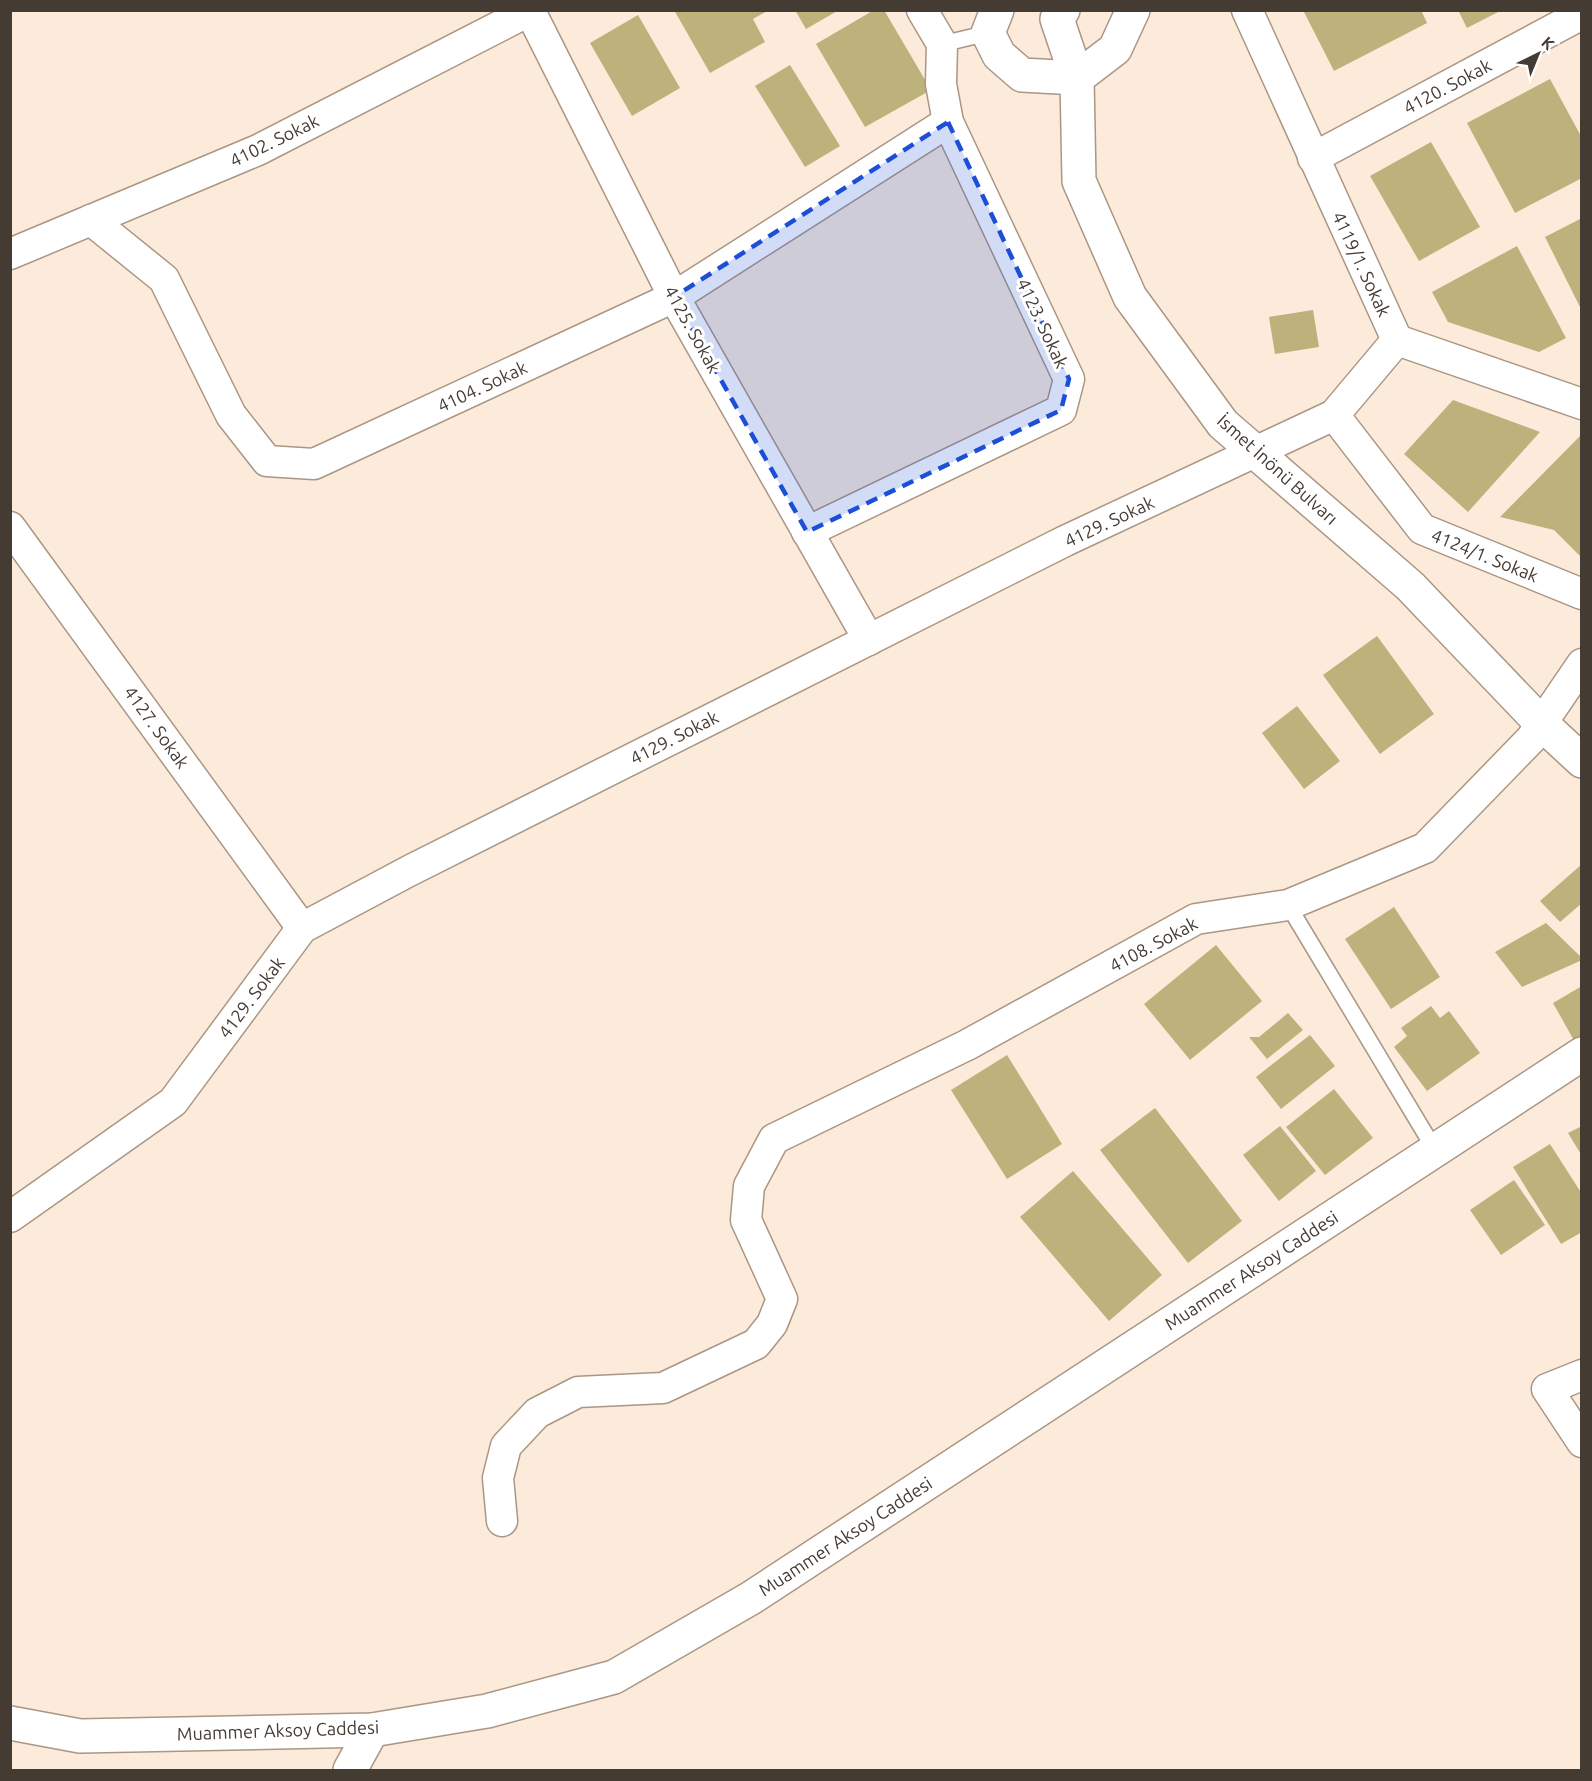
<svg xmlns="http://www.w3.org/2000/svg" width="1592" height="1781" font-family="Ubuntu,sans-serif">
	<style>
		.building { fill: #bdb27b }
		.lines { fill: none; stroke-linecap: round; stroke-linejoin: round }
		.lane-casing { stroke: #aa9683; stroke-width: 18 }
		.street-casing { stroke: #aa9683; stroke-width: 33 }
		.secondary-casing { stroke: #aa9683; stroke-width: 36 }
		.lane { stroke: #fff; stroke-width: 15 }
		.street { stroke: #fff; stroke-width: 30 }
		.secondary { stroke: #fff; stroke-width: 33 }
		.marked { fill: #1d4ed8; fill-opacity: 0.2; stroke: #1d4ed8; stroke-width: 4.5; stroke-dasharray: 12 8; stroke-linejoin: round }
		.labels { text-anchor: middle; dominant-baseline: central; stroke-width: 6; stroke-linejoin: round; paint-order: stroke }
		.street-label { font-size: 18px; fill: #443b33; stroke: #fff }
	</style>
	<rect width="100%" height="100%" fill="#fcebda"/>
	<g class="building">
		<path d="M674,10H769L753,19L765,42L710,73Z"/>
		<path d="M795,10H839L806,29Z"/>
		<path d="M874,10H884L931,90L865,127L816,44Z"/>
		<path d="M1303,10H1421L1427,23L1334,71Z"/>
		<path d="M1458,10H1502L1467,28Z"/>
		<path d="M638,15L680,88L632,116L590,43Z"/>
		<path d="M790,65L840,146L805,167L755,86Z"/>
		<path d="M1550,79L1582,138V178L1515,213L1467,123Z"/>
		<path d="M1431,142L1480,227L1419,261L1370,176Z"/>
		<path d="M1582,218V311L1545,237Z"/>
		<path d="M1517,246L1566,338L1539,352L1448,322L1432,292Z"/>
		<path d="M1313,310L1319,347L1275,354L1269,317Z"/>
		<path d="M1453,400L1540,432L1468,512L1404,454Z"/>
		<path d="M1580,436L1582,438V558L1554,530L1500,517Z"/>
		<path d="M1377,636L1434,714L1380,754L1323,675Z"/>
		<path d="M1297,706L1340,761L1304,789L1262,733Z"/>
		<path d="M1582,864V903L1560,922L1540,901Z"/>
		<path d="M1394,907L1440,977L1391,1009L1345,939Z"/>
		<path d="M1546,923L1582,958V960L1522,987L1495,952Z"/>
		<path d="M1216,945L1262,1001L1190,1060L1144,1004Z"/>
		<path d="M1582,986V1040L1576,1044L1553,1003Z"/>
		<path d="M1431,1006L1440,1018L1449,1011L1480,1053L1427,1091L1394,1047L1407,1036L1401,1028Z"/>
		<path d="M1288,1013L1303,1030L1267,1059L1249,1037H1259Z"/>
		<path d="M1310,1035L1335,1066L1281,1109L1256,1077Z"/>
		<path d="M1007,1055L1062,1144L1007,1179L951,1090Z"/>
		<path d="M1334,1089L1373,1138L1325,1175L1286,1127Z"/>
		<path d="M1155,1108L1242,1221L1188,1263L1100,1150Z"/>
		<path d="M1280,1126L1316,1171L1279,1201L1243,1155Z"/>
		<path d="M1582,1126V1156L1568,1133Z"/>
		<path d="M1550,1144L1582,1194V1232L1561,1244L1513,1167Z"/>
		<path d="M1073,1171L1162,1275L1109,1321L1020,1217Z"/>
		<path d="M1514,1180L1545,1225L1501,1255L1470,1210Z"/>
	</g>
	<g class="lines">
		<defs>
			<g id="lane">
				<path d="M942,44L988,33"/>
				<path d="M1288,905L1435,1150"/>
			</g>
			<g id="street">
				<path d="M1247,10L1397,340L1582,404"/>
				<path d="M530,11L674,297L869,640"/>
				<path d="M1313,158L1582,14"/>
				<path d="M91,220L164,279L231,415L267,461L314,464L674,297L948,122"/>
				<path d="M10,254L258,150L531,10"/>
				<path d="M1334,415L1422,529L1582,594"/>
				<path d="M10,527L302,928"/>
				<path d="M807,532L1061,410L1069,379L948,122L941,84L942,44L922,10"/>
				<path d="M10,1217L173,1102L302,928L409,871L1065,541L1334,415L1397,340"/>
				<path d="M1582,1375L1547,1389L1582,1442"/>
				<path d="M502,1521L498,1478L506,1446L537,1413L578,1392L663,1388L756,1344L772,1324L782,1299L746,1220L749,1186L774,1139L967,1045L1196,919L1288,905L1425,848L1531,739L1582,664"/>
			</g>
			<g id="secondary">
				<path d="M997,10L988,33L999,55L1022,75L1077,78"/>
				<path d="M1063,10L1057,19L1077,78L1079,181L1130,297L1223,424L1410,586L1541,723L1582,761"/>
				<path d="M1077,78L1115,49L1133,10"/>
				<path d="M10,1723L80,1736L372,1730L487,1711L614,1677L751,1598L1582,1054"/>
				<path d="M350,1770L372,1730"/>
			</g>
		</defs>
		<use href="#lane" class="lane-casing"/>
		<use href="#street" class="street-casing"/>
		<use href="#secondary" class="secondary-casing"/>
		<use href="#lane" class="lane"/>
		<use href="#street" class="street"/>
		<use href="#secondary" class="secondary"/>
	</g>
	<path class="marked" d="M948,122L1069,379L1061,410L807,532L674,297Z"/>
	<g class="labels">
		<g class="street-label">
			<text transform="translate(1447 86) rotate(-28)">4120. Sokak</text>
			<text transform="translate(274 140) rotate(-26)">4102. Sokak</text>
			<text transform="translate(1362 264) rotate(65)">4119/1. Sokak</text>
			<text transform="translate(1043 323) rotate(65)">4123. Sokak</text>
			<text transform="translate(693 329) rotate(61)">4125. Sokak</text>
			<text transform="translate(482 386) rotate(-25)">4104. Sokak</text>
			<text transform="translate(1278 469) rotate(42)">İsmet İnönü Bulvarı</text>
			<text transform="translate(1109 521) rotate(-25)">4129. Sokak</text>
			<text transform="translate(1485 555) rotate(22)">4124/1. Sokak</text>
			<text transform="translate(157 727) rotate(54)">4127. Sokak</text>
			<text transform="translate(674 737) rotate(-27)">4129. Sokak</text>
			<text transform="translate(1153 944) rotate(-28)">4108. Sokak</text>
			<text transform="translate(251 997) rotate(-53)">4129. Sokak</text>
			<text transform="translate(1251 1270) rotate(-33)">Muammer Aksoy Caddesi</text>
			<text transform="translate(845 1536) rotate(-33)">Muammer Aksoy Caddesi</text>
			<text transform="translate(278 1730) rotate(-2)">Muammer Aksoy Caddesi</text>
		</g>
	</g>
	<rect width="1592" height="1781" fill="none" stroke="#443b33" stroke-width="24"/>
	<g transform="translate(1538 54) rotate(43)" stroke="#ffffff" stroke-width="4.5" paint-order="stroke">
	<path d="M0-4.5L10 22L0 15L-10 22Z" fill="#443b33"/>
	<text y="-9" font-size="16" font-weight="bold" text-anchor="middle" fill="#443b33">K</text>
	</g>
</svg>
